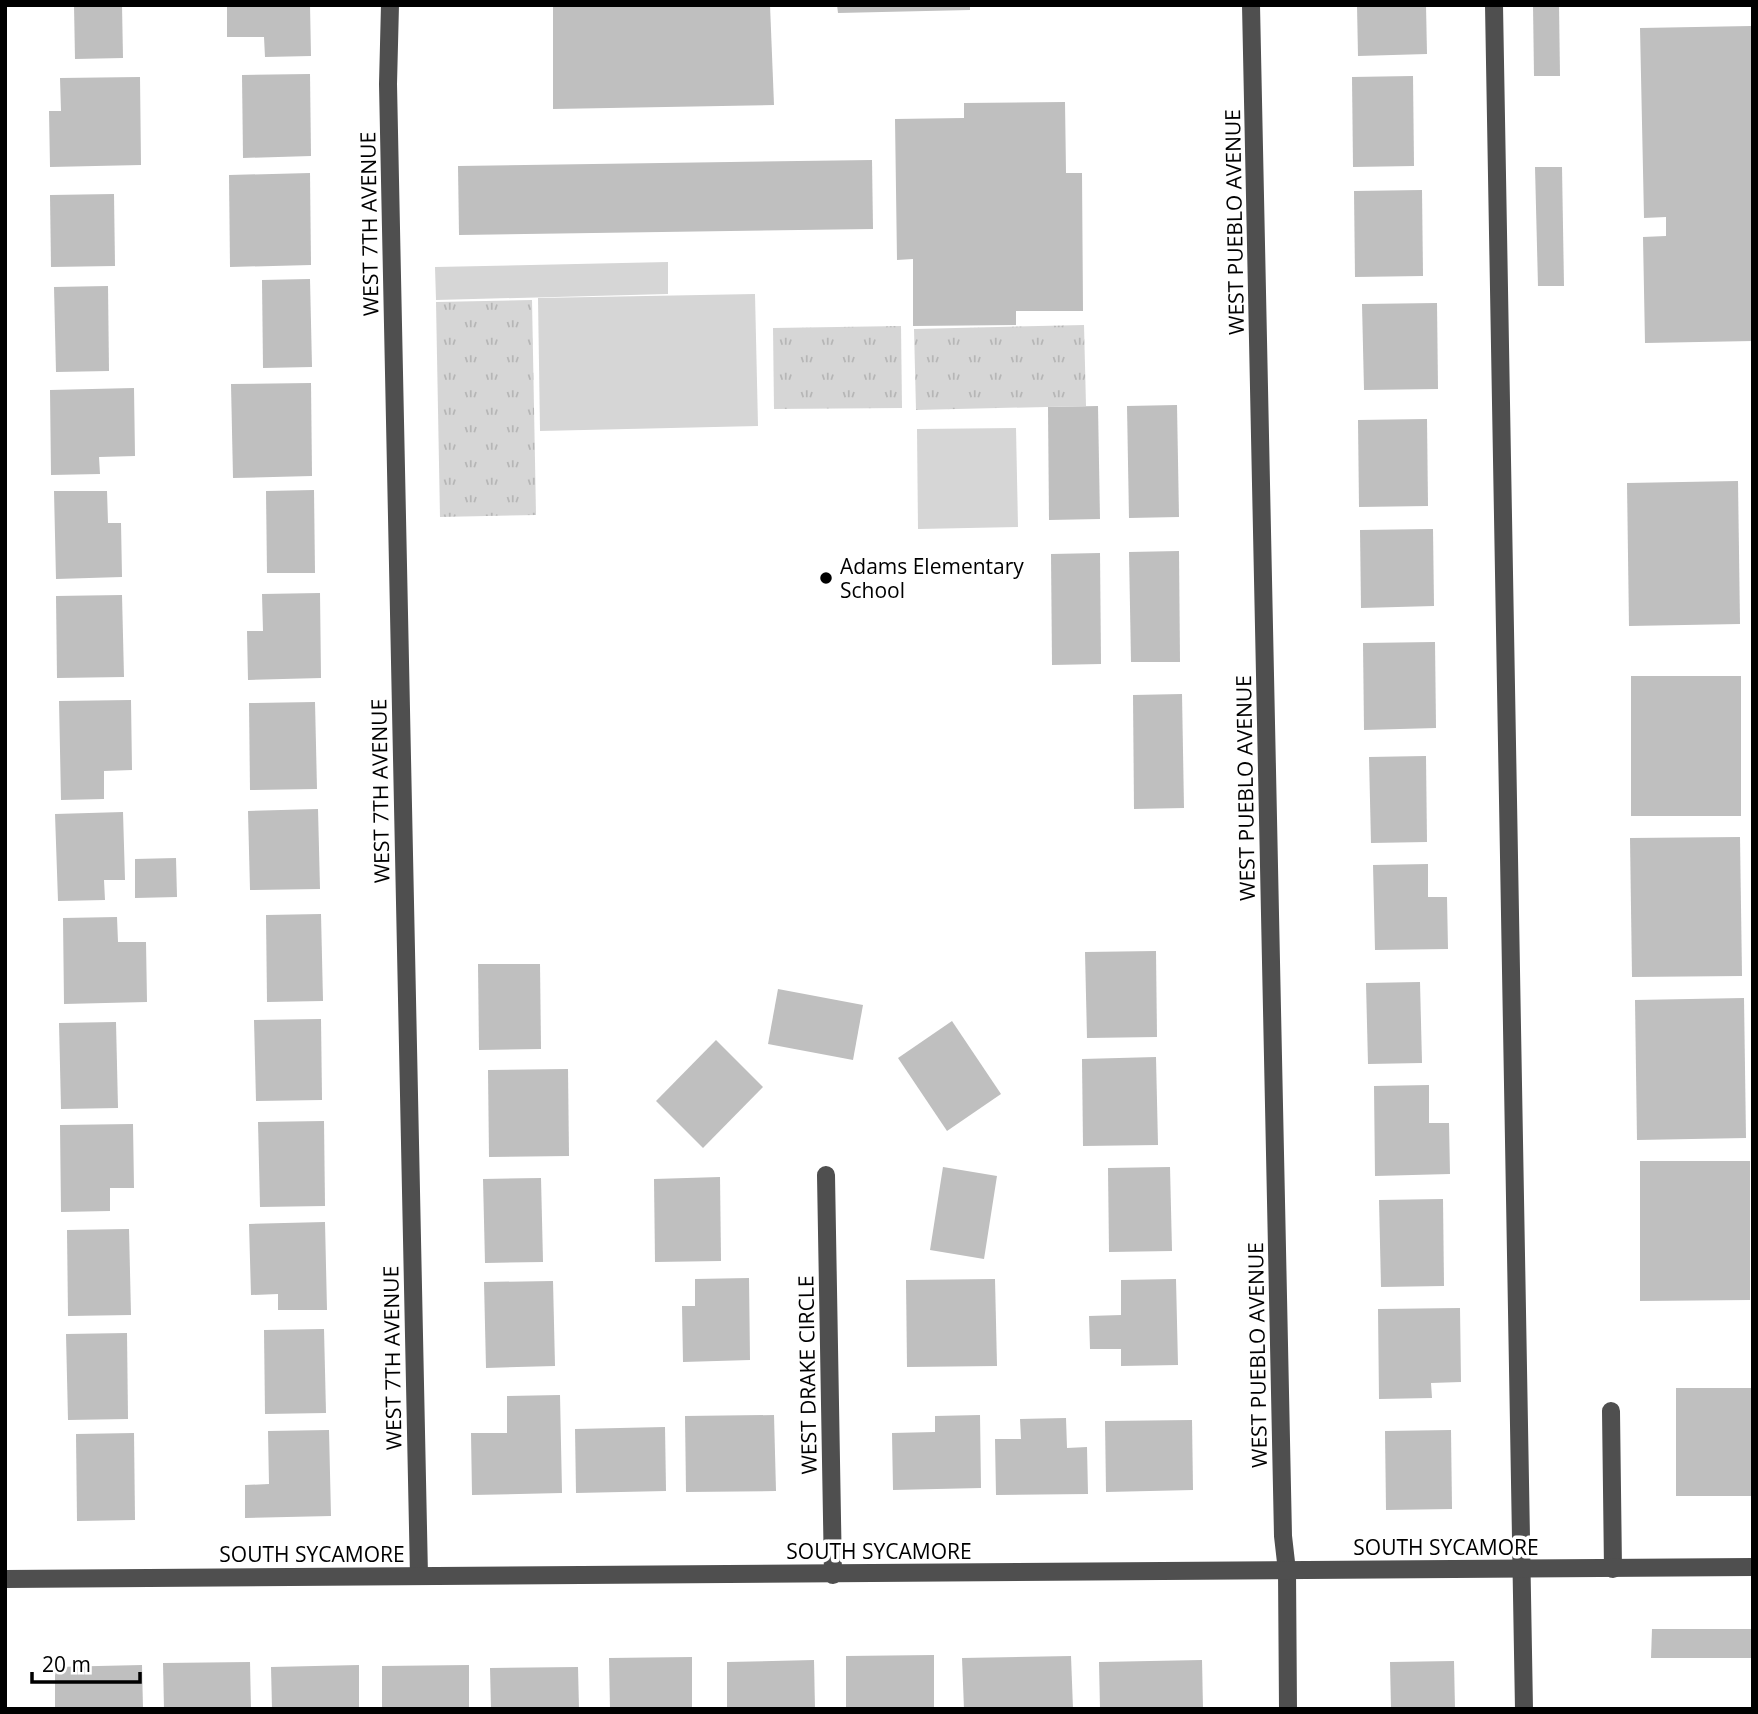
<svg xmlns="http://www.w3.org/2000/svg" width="1758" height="1714" font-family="'Open Sans',sans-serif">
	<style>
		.grass { fill: url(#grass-tufts) }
		.pitch { fill: #d6d6d6 }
		.building { fill: #bfbfbf }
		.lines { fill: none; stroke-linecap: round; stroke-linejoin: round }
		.minor { stroke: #4f4f4f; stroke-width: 18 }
		.poi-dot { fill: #000; stroke: #fff; stroke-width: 2.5 }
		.labels { text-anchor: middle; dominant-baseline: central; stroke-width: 7; stroke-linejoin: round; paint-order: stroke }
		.street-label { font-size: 21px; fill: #000; stroke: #fff }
		.poi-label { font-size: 21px; fill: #000; stroke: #fff; text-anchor: start }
	</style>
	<defs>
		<pattern id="grass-tufts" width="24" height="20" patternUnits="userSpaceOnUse" patternTransform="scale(1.75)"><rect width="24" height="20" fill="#d6d6d6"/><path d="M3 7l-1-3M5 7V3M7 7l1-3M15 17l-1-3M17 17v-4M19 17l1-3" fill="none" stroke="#b6b6b6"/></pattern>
	</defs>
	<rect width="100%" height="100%" fill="#fff"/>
	<g class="grass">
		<path d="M532,300L536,515L440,517L436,302Z"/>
		<path d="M1084,325L1086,406L916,410L914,329Z"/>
		<path d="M901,326L902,408L774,409L773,328Z"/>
	</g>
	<g class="pitch">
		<path d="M668,262V294L436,300L435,267Z"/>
		<path d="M755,294L758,426L540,431L538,298Z"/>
		<path d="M1016,428L1018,527L918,529L917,429Z"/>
	</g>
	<g class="building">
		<path d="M74,5H122L123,58L75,59Z"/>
		<path d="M227,5H310L311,56L265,57L264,37H227Z"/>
		<path d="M553,5H770L774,105L553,109Z"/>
		<path d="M837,5H970V10L838,13Z"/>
		<path d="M1357,5H1426L1427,54L1358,56Z"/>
		<path d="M1533,5H1559L1560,76H1534Z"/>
		<path d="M1751,26L1753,341L1645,343L1643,237L1666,236V217L1644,218L1640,28Z"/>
		<path d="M310,74L311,156L243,158L242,75Z"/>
		<path d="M1413,76L1414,166L1353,167L1352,77Z"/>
		<path d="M140,77L141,165L50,167L49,111H61L60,78Z"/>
		<path d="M1065,102L1066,173H1082L1083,311H1016V325L913,326V259L897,260L895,119L964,118V103Z"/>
		<path d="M872,160L873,229L459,235L458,166Z"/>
		<path d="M1535,167H1562L1564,286H1538Z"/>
		<path d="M310,173L311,265L230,267L229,175Z"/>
		<path d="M1422,190L1423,276L1355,277L1354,191Z"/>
		<path d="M114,194L115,266L51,267L50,195Z"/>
		<path d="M310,279L312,367L263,368L262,280Z"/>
		<path d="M108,286L109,371L56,372L54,287Z"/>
		<path d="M1437,303L1438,389L1364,390L1362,304Z"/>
		<path d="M311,383L312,476L233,478L231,384Z"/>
		<path d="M134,388L135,456L99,457L100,474L51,475L50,390Z"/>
		<path d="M1177,405L1179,517L1129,518L1127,406Z"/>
		<path d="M1098,406L1100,519L1049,520L1048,407Z"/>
		<path d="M1427,419L1428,506L1359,507L1358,420Z"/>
		<path d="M1738,481L1740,624L1629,626L1627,483Z"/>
		<path d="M314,490L315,573H267L266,491Z"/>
		<path d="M54,491H107L108,523H121L122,577L56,579Z"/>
		<path d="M1433,529L1434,606L1361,608L1360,530Z"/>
		<path d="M1179,551L1180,662H1131L1129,552Z"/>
		<path d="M1100,553L1101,664L1052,665L1051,554Z"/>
		<path d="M320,593L321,678L248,680L247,631H263L262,594Z"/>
		<path d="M122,595L124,677L57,678L56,596Z"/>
		<path d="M1435,642L1436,728L1364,730L1363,643Z"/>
		<rect x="1631" y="676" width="110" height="140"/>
		<path d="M1182,694L1184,808L1134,809L1133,695Z"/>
		<path d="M131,700L132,770L104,771V799L61,800L59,701Z"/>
		<path d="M315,702L317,789L250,790L249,703Z"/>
		<path d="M1426,756L1427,842L1371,843L1369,757Z"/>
		<path d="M318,809L320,889L250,890L248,811Z"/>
		<path d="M123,812L125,880H104L105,900L58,901L55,814Z"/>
		<path d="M1740,837L1742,976L1632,977L1630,838Z"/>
		<path d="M176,858L177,897L135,898V859Z"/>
		<path d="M1428,864V897H1447L1448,949L1375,950L1373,865Z"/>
		<path d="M321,914L323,1001L267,1002L266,915Z"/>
		<path d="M117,917L118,942H146L147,1002L64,1004L63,918Z"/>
		<path d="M1156,951L1157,1037L1087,1038L1085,952Z"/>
		<path d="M478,964H540L541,1049L479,1050Z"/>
		<path d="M1420,982L1422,1063L1368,1064L1366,983Z"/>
		<path d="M778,989L863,1005L853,1060L768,1044Z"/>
		<path d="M1744,998L1746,1138L1637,1140L1635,1000Z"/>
		<path d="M321,1019L322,1100L256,1101L254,1020Z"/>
		<path d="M952,1021L1001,1094L947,1131L898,1058Z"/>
		<path d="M116,1022L118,1108L61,1109L59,1023Z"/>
		<path d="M716,1040L763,1087L703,1148L656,1101Z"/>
		<path d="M1156,1057L1158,1145L1083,1146L1082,1059Z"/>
		<path d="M568,1069L569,1156L489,1157L488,1070Z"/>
		<path d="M1429,1085V1123H1449L1450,1174L1375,1176L1374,1086Z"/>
		<path d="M324,1121L325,1206L260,1207L258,1122Z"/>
		<path d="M133,1124L134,1188H110V1211L61,1212L60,1125Z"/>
		<path d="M1640,1161H1750V1300L1640,1301Z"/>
		<path d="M943,1167L997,1176L984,1259L930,1250Z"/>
		<path d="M1170,1167L1172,1251L1109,1252L1108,1168Z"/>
		<path d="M720,1177L721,1261L655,1262L654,1179Z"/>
		<path d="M541,1178L543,1262L485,1263L483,1179Z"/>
		<path d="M1443,1199L1444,1286L1381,1287L1379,1200Z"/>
		<path d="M325,1222L327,1310H278V1294L251,1295L249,1224Z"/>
		<path d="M129,1229L131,1315L68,1316L67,1230Z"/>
		<path d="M749,1278L750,1360L683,1362L682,1306H695V1279Z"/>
		<path d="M995,1279L997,1366L907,1367L906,1280Z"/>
		<path d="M1176,1279L1178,1365L1121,1366V1349H1090L1089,1316L1121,1315V1280Z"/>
		<path d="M553,1281L555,1366L486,1368L484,1282Z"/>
		<path d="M1460,1308L1461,1382L1431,1383L1432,1398L1379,1399L1378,1309Z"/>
		<path d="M324,1329L326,1413L265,1414L264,1330Z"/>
		<path d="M127,1333L128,1419L68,1420L66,1334Z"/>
		<rect x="1676" y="1388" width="77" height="108"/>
		<path d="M560,1395L562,1493L472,1495L471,1433H507V1396Z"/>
		<path d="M774,1415L776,1491L686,1492L685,1416Z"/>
		<path d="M980,1415L981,1488L893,1490L892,1433L935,1432V1416Z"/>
		<path d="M1066,1418L1067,1448L1087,1447L1088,1494L996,1495L995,1439H1021L1020,1419Z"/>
		<path d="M1192,1420L1193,1490L1106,1492L1105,1421Z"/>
		<path d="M665,1427L666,1491L576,1493L575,1429Z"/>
		<path d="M329,1430L331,1516L245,1518V1485L269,1484L268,1431Z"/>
		<path d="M1451,1430L1452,1509L1386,1510L1385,1431Z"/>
		<path d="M134,1433L135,1520L77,1521L76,1434Z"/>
		<path d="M1652,1629H1753V1658H1651Z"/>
		<path d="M934,1655V1709H846V1656Z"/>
		<path d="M1071,1656L1073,1709H964L962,1658Z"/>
		<path d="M692,1657V1709H610L609,1658Z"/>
		<path d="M814,1660L815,1709H727V1662Z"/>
		<path d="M1202,1660L1203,1709H1100L1099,1662Z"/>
		<path d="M1454,1661L1455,1709H1391L1390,1662Z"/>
		<path d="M250,1662L251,1709H164L163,1663Z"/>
		<path d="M142,1665L143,1709H55V1667Z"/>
		<path d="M359,1665V1709H272L271,1667Z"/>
		<path d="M469,1665V1709H382V1666Z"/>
		<path d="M578,1667L579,1709H491L490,1668Z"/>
	</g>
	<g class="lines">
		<g class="minor">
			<path d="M390,5L388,84L419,1576"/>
			<path d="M1251,5L1283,1536L1287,1571L1288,1709"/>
			<path d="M1494,5L1524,1709"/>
			<path d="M826,1175L833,1575"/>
			<path d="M1611,1411L1613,1569"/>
			<path d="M5,1579L1753,1567"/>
		</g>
	</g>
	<circle class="poi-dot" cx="826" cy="578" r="7"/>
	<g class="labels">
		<g class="street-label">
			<text transform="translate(1234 222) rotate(-91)">WEST PUEBLO AVENUE</text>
			<text transform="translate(369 224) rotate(-91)">WEST 7TH AVENUE</text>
			<text transform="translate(1245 788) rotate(-91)">WEST PUEBLO AVENUE</text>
			<text transform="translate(380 791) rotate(-91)">WEST 7TH AVENUE</text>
			<text transform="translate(1257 1355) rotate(-91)">WEST PUEBLO AVENUE</text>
			<text transform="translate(392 1358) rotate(-91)">WEST 7TH AVENUE</text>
			<text transform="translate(807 1375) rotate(-91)">WEST DRAKE CIRCLE</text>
			<text x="1446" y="1547">SOUTH SYCAMORE</text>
			<text x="879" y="1551">SOUTH SYCAMORE</text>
			<text x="312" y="1554">SOUTH SYCAMORE</text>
		</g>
		<g class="poi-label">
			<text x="840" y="566">Adams Elementary<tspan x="840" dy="24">School</tspan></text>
		</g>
	</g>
	<rect width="1758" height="1714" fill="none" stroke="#000000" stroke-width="14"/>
	<path d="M32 1672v10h108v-10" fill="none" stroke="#000000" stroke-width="3.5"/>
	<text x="42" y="1672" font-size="21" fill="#000000" stroke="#ffffff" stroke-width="5" paint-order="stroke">20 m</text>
</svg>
